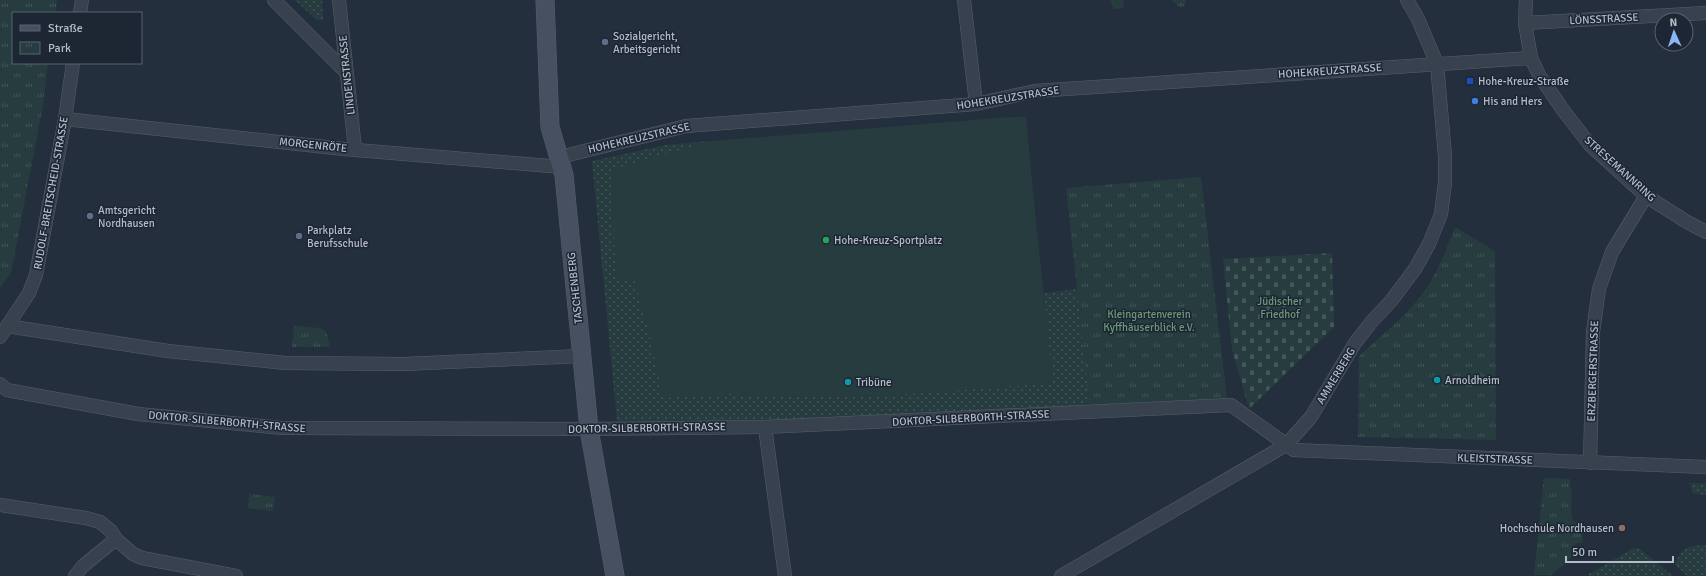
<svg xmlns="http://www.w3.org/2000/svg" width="1706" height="576" font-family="Signika,sans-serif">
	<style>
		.grass { fill: url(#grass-dots) }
		.cemetery { fill: url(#cemetery-stones) }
		.park { fill: url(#park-tufts) }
		.pitch { fill: #263c3f }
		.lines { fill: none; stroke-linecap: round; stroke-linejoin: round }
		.street-casing { stroke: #565f6c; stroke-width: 14 }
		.secondary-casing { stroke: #565f6c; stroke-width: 19 }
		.street { stroke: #38414e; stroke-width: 13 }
		.secondary { stroke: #465061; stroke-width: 18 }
		.service-dot { fill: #5c6f8a; stroke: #1d2633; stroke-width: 1.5 }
		.transit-dot { fill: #1a4fb4; stroke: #1d2633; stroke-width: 1.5 }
		.shop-dot { fill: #3f7fe0; stroke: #1d2633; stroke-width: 1.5 }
		.leisure-dot { fill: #2e9e5b; stroke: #1d2633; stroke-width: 1.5 }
		.culture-dot { fill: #0f9aa8; stroke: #1d2633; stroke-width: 1.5 }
		.education-dot { fill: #8d6e63; stroke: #1d2633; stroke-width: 1.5 }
		.labels { text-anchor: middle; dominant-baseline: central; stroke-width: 3; stroke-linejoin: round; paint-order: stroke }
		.street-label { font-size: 11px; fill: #b4bcc9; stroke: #1d2633 }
		.poi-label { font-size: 11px; fill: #b4bcc9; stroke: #1d2633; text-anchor: start }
		.park-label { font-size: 11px; fill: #6b9a76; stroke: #1d2633 }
	</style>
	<defs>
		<pattern id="grass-dots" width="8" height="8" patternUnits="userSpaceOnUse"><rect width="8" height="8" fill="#263c3f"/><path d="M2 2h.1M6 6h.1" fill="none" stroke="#435659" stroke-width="1.8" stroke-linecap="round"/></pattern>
		<pattern id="cemetery-stones" width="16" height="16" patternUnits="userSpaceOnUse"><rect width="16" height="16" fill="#263c3f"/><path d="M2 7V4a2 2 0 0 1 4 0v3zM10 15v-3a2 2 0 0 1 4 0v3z" fill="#435659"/></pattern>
		<pattern id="park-tufts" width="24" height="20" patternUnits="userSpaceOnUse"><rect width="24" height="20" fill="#263c3f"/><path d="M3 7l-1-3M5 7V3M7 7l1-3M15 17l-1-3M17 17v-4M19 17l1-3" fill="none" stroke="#435659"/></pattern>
	</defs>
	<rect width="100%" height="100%" fill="#242f3e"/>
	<g class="grass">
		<path d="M295,0H322L323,20H317Z"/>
		<path d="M711,141L645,161L617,279L634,278L650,336L730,394L808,397L889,395L1052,383L1044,293L1077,289L1090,408L764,421H617L592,161L666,145Z"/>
		<path d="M1690,483H1706V495L1692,493Z"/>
		<path d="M1706,545V576H1687L1675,564C1682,547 1688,546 1706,545Z"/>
		<path d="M1634,548L1640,549L1673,576H1589V574Z"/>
	</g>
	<path class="cemetery" d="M1332,253L1334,327L1249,409L1232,349L1223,259Z"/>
	<g class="park">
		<path d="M0,0H57L55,13H13V63H48L43,105L11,273L0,288Z"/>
		<path d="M1110,0H1123L1124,8L1114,9Z"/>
		<path d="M1171,0H1187L1184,6L1180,7Z"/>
		<path d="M1201,177L1227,399L1090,408L1066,188Z"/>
		<path d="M1455,227L1495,251L1496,440L1358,437L1359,356C1381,336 1405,317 1423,293C1437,274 1447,249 1455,227Z"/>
		<path d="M294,326L320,328L326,332L330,347H292Z"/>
		<path d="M1544,478L1570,479V484L1572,492L1571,509L1573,521L1583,522V542L1574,545L1573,556L1551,575H1534Z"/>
		<path d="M249,494L275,497L273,511L248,508Z"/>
	</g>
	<path class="pitch" d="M1011,117H1026C1034,206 1044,295 1053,383L889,395L808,397L730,394L663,398L650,336L634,279H616L611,170L711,141Z"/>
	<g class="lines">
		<defs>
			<g id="street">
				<path d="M274,0L346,72"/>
				<path d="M339,0L355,149"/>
				<path d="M964,0L976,104"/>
				<path d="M1526,0L1525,23L1531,58L1539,75L1563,110L1590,145L1646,196L1687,222L1706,232"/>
				<path d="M80,13L82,0"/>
				<path d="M1525,23L1706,13"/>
				<path d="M65,119L344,149L562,167"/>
				<path d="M560,157L686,126L976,104L1035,91L1531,58"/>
				<path d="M7,326L168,351L285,363L404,364L582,356"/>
				<path d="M0,337L29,293L36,275L65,119L73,63"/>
				<path d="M0,384L7,390L138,414L282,428L589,429L765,427L1231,405L1294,450L1706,467"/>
				<path d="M765,427L785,576"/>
				<path d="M1590,463L1593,332L1599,289L1612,252L1646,196"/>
				<path d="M0,505L86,518L100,522L111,531L116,539L133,554L142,558L236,576"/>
				<path d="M75,576L83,566L116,539"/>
				<path d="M1061,576L1286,445L1311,417L1355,343L1373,320L1391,301L1415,269L1429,244L1441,214L1445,183V156L1437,64L1418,19L1407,0"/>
			</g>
			<path id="secondary" d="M545,0L550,127L564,175L589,429L615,576"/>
		</defs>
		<use href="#street" class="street-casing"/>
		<use href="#secondary" class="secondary-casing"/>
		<use href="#street" class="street"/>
		<use href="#secondary" class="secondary"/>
	</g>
	<g class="service-dot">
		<circle cx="605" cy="42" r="4"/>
		<circle cx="90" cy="216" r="4"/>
		<circle cx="299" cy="236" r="4"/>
	</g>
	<rect class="transit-dot" x="1466" y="77" width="8" height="8" rx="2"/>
	<circle class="shop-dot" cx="1475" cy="101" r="4"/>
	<circle class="leisure-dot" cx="826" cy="240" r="4"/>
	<g class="culture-dot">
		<circle cx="1437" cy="380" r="4"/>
		<circle cx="848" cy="382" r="4"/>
	</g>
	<circle class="education-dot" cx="1622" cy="528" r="4"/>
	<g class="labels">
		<g class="street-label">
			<text transform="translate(1604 19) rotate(-3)">LÖNSSTRASSE</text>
			<text transform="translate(1330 71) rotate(-4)">HOHEKREUZSTRASSE</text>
			<text transform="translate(347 75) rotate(-96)">LINDENSTRASSE</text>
			<text transform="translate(1008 98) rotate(-9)">HOHEKREUZSTRASSE</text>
			<text transform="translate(639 138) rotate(-13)">HOHEKREUZSTRASSE</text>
			<text transform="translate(313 145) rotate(6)">MORGENRÖTE</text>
			<text transform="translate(1620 169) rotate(42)">STRESEMANNRING</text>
			<text transform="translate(51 193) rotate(-80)">RUDOLF-BREITSCHEID-STRASSE</text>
			<text transform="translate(575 288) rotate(-96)">TASCHENBERG</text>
			<text transform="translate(1593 371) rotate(-88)">ERZBERGERSTRASSE</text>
			<text transform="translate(1336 376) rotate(-59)">AMMERBERG</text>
			<text transform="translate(971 418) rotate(-3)">DOKTOR-SILBERBORTH-STRASSE</text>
			<text transform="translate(227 422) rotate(5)">DOKTOR-SILBERBORTH-STRASSE</text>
			<text transform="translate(647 428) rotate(-1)">DOKTOR-SILBERBORTH-STRASSE</text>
			<text transform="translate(1495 459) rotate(2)">KLEISTSTRASSE</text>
		</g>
		<g class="poi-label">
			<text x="613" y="36">Sozialgericht,<tspan x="613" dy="13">Arbeitsgericht</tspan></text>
			<text x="1478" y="81">Hohe-Kreuz-Straße</text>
			<text x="1483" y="101">His and Hers</text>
			<text x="98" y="210">Amtsgericht<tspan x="98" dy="13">Nordhausen</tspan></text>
			<text x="307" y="230">Parkplatz<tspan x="307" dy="13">Berufsschule</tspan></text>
			<text x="834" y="240">Hohe-Kreuz-Sportplatz</text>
			<text x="1445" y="380">Arnoldheim</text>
			<text x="856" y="382">Tribüne</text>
			<text x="1614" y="528" text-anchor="end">Hochschule Nordhausen</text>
		</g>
		<g class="park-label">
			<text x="1280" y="301">Jüdischer<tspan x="1280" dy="13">Friedhof</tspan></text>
			<text x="1149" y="314">Kleingartenverein<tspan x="1149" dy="13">Kyffhäuserblick e.V.</tspan></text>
		</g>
	</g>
	<rect x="12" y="12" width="130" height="52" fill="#1d2633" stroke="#59626f"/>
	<rect x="20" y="25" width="20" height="6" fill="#465061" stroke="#59626f"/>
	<text x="48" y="32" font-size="12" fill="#b4bcc9">Straße</text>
	<rect x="20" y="42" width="20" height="12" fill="url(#park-tufts)" stroke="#59626f"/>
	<text x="48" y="52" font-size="12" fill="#b4bcc9">Park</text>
	<g transform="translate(1674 32) rotate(357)"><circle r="19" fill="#1d2633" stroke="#59626f"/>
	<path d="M0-3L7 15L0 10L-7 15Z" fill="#8ab4f8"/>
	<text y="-6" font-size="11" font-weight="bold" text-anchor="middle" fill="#b4bcc9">N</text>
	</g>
	<path d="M1566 556v6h107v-6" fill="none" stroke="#b4bcc9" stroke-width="2"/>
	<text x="1572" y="556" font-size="12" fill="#b4bcc9" stroke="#1d2633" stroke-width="3" paint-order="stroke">50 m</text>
</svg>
